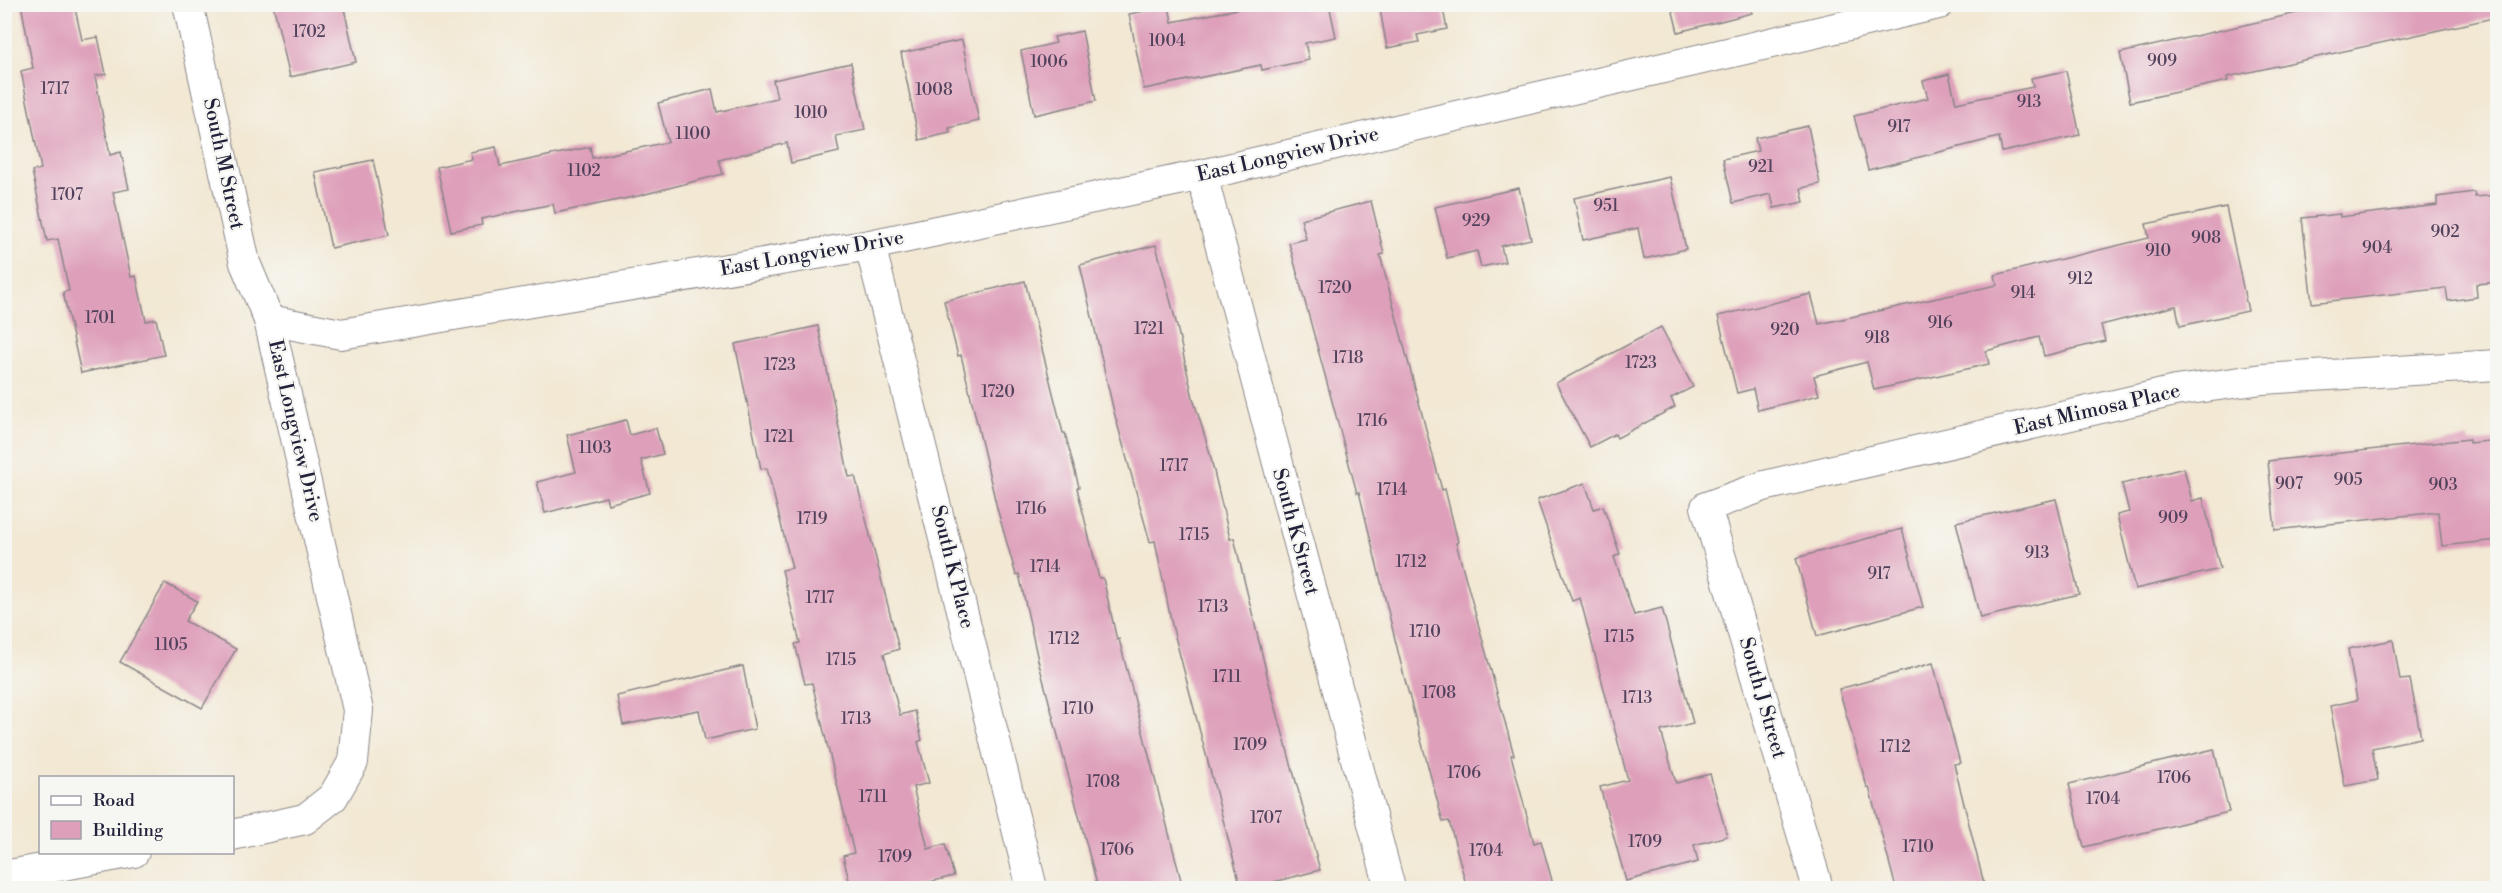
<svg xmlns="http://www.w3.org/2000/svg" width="2502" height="893" font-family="'Libre Bodoni',serif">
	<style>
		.building { fill: #de9fba }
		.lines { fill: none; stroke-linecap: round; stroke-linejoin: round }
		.street-casing { stroke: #8a8587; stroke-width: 32 }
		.street { stroke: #fff; stroke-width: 30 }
		.labels { text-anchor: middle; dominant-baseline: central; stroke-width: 4.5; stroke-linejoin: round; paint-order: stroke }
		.number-label { font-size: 16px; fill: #51415b }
		.street-label { font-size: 20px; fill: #22223b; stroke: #f6f6f2 }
	</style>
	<rect width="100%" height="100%" fill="#f6f6f2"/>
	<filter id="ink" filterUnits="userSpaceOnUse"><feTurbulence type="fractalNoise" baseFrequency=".0167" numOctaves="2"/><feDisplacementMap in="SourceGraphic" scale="12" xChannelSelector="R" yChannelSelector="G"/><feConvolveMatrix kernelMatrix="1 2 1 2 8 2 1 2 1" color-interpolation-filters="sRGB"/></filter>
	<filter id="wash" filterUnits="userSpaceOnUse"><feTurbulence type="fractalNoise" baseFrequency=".008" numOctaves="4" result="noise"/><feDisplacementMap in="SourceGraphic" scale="24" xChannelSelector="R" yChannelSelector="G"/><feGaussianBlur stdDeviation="1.35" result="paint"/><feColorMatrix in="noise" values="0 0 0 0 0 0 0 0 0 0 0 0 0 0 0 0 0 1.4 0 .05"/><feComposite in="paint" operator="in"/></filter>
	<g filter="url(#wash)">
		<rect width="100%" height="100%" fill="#f2e8d3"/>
		<g id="blocks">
			<g class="building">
				<path d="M21,4H74L82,40L98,37L106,74L95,76L110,155L121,152L129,189L113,192L131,277L136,276L146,321L156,319L164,355L81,373L63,292L69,291L58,239L47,241L32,171L41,169L21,71L33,68Z"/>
				<path d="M273,4H343L356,62L290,77Z"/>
				<path d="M1263,4H1329L1336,37L1305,43L1309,60L1262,70L1261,65L1144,89L1129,14L1169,6L1172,22Z"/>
				<path d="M1379,4H1442L1447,29L1417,35L1419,42L1387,48Z"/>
				<path d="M1671,4H1751L1752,13L1678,32Z"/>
				<path d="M2337,4H2498V17L2227,77L2228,81L2130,102L2120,53Z"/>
				<path d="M1082,31L1096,101L1034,115L1021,51L1056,43L1054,37Z"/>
				<path d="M962,40L979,121L949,128L950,133L919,140L901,53Z"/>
				<path d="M851,63L865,130L836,136L839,152L791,163L787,143L719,160L723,174L638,196L555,213L553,204L481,219L482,225L451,231L437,167L472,159L470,152L496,147L500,166L590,147L592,158L668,142L658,103L712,89L717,112L777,98L773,80Z"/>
				<path d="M2066,71L2080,135L2002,152L1999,137L1868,170L1854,116L1928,98L1923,81L1949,74L1956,103L2033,87L2031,78Z"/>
				<path d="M1808,126L1820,184L1801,188L1804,202L1774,208L1771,194L1733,203L1723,159L1758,151L1755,138Z"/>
				<path d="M373,160L389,235L331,248L315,172Z"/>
				<path d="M1670,177L1686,249L1644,259L1638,228L1583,240L1574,198Z"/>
				<path d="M1519,188L1531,239L1501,246L1505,262L1481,267L1477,251L1447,258L1435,207Z"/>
				<path d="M2474,192L2475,197L2498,195V282L2476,284L2477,297L2448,301L2446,288L2312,303L2302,218L2340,214V217L2437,205V197Z"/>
				<path d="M1371,201L1384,254L1380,255L1442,490L1445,489L1458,542L1456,543L1514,755H1511L1534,843L1541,841L1554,888H1467L1449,821L1443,822L1405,680L1359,492L1357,493L1289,243L1306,239L1301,219Z"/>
				<path d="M2226,207L2248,311L2180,326L2176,306L2101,325L2105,341L2044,356L2039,337L1986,351L1989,364L1874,390L1867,362L1814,376L1819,395L1758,410L1753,389L1737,393L1718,316L1811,294L1819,324L1997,285L1995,275L2149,238L2146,224Z"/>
				<path d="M1156,245L1176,322L1193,398L1209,450L1230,539L1234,538L1268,679L1320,870L1251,888H1241L1172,625L1155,541L1150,542L1114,412L1080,265Z"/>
				<path d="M1025,281L1063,433H1065L1079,487L1077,488L1099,578H1103L1117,640L1119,639L1183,888H1098L1038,660L1019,574L1016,575L997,508L961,355L958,356L944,301Z"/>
				<path d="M818,326L849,477L855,476L899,649L884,654L900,715L915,711L922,740L918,742L929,783L913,787L928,849L945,844L954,876L906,888H851L843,856L854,853L812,683L805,684L795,644L800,643L782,570L792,568L767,468L761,469L735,344Z"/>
				<path d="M1661,327L1693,387L1671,398L1675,407L1617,438L1615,434L1590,447L1556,383Z"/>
				<path d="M626,420L630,435L656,428L663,454L641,460L650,493L608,504L606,497L545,513L537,482L576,472L567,435Z"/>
				<path d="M2469,439V443L2498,440V540L2442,546L2438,512L2275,530L2268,461Z"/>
				<path d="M2184,468L2192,501L2203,498L2220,569L2135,589L2117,515L2129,512L2122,484Z"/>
				<path d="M1585,483L1594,509L1603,506L1620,554L1614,557L1634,615L1662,608L1693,723L1661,731L1676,783L1710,774L1727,836L1694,845L1698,862L1626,881L1600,787L1628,780L1580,598L1572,601L1537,500Z"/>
				<path d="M2056,499L2079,594L1980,618L1956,522Z"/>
				<path d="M1902,529L1923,607L1817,636L1796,558Z"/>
				<path d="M165,583L197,601L185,621L236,649L202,708L120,662Z"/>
				<path d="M2393,640L2400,680L2410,679L2421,738L2372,748L2378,780L2345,786L2330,706L2357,700L2348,649Z"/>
				<path d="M1933,663L1960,763L1954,764L1985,888H1896L1869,787H1867L1839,689Z"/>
				<path d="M743,666L755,729L705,740L699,710L623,725L617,696Z"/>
				<path d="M2214,749L2229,812L2084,847L2069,784Z"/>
			</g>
		</g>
	</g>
	<g filter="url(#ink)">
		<use href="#blocks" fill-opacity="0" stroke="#8a8587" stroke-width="1.5"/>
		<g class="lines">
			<defs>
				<g id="street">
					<path d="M188,4L245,263L269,320L358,710L353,762L333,797L305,819L232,835"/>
					<path d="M1202,175L1390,888"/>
					<path d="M870,245L1032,888"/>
					<path d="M269,320L341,334L870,245L1202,175L1939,4"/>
					<path d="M4,876L134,852"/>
					<path d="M1818,888L1706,507L1764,486L2175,391L2263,379L2498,365"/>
				</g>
			</defs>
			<use href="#street" class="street-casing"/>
			<use href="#street" class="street"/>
		</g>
	</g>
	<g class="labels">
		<g class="number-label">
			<text x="309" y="32">1702</text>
			<text x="1167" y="41">1004</text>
			<text x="2162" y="61">909</text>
			<text x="1049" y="62">1006</text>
			<text x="55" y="89">1717</text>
			<text x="934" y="90">1008</text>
			<text x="2029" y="102">913</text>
			<text x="811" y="113">1010</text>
			<text x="1899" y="127">917</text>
			<text x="693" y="134">1100</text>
			<text x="1761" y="167">921</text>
			<text x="584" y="171">1102</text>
			<text x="67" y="195">1707</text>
			<text x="1606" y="206">951</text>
			<text x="1476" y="221">929</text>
			<text x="2445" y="232">902</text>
			<text x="2206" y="238">908</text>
			<text x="2377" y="248">904</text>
			<text x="2158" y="251">910</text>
			<text x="2080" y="279">912</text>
			<text x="1335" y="288">1720</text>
			<text x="2023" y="293">914</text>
			<text x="100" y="318">1701</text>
			<text x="1940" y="323">916</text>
			<text x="1149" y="329">1721</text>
			<text x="1785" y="330">920</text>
			<text x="1877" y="338">918</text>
			<text x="1348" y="358">1718</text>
			<text x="1641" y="363">1723</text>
			<text x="780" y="365">1723</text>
			<text x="998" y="392">1720</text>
			<text x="1372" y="421">1716</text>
			<text x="779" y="437">1721</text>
			<text x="595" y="448">1103</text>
			<text x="1174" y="466">1717</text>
			<text x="2348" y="480">905</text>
			<text x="2289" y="484">907</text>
			<text x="2443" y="485">903</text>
			<text x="1392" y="490">1714</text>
			<text x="1031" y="509">1716</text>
			<text x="2173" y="518">909</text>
			<text x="812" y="519">1719</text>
			<text x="1194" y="535">1715</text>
			<text x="2037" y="553">913</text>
			<text x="1411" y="562">1712</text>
			<text x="1045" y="567">1714</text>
			<text x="1879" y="574">917</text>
			<text x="820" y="598">1717</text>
			<text x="1213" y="607">1713</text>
			<text x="1425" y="632">1710</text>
			<text x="1619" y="637">1715</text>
			<text x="1064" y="639">1712</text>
			<text x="171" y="645">1105</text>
			<text x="841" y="660">1715</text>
			<text x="1227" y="677">1711</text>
			<text x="1439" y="693">1708</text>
			<text x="1637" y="698">1713</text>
			<text x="1078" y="709">1710</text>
			<text x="856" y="719">1713</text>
			<text x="1250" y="745">1709</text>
			<text x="1895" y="747">1712</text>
			<text x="1464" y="773">1706</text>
			<text x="2174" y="778">1706</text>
			<text x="1103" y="782">1708</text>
			<text x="873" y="797">1711</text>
			<text x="2103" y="799">1704</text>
			<text x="1266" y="818">1707</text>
			<text x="1645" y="842">1709</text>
			<text x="1918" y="847">1710</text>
			<text x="1117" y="850">1706</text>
			<text x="1486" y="851">1704</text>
			<text x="895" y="857">1709</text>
		</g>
		<g class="street-label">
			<text transform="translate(1288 155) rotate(-13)">East Longview Drive</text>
			<text transform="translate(223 164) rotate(78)">South M Street</text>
			<text transform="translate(812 254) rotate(-10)">East Longview Drive</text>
			<text transform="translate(2097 410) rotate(-13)">East Mimosa Place</text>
			<text transform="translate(295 431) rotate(77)">East Longview Drive</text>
			<text transform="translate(1295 532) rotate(75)">South K Street</text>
			<text transform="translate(952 567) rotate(76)">South K Place</text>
			<text transform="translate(1762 698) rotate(74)">South J Street</text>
		</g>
	</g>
	<rect width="2502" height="893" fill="none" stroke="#f6f6f2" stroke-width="24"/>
	<rect x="39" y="776" width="195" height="78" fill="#f6f6f2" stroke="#a1a1a9" stroke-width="1.5"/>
	<rect x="51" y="796" width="30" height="9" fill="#ffffff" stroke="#a1a1a9" stroke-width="1.5"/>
	<text x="93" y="806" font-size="18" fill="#22223b">Road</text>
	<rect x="51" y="821" width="30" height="18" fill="#de9fba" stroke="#a1a1a9" stroke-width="1.5"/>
	<text x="93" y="836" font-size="18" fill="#22223b">Building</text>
</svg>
